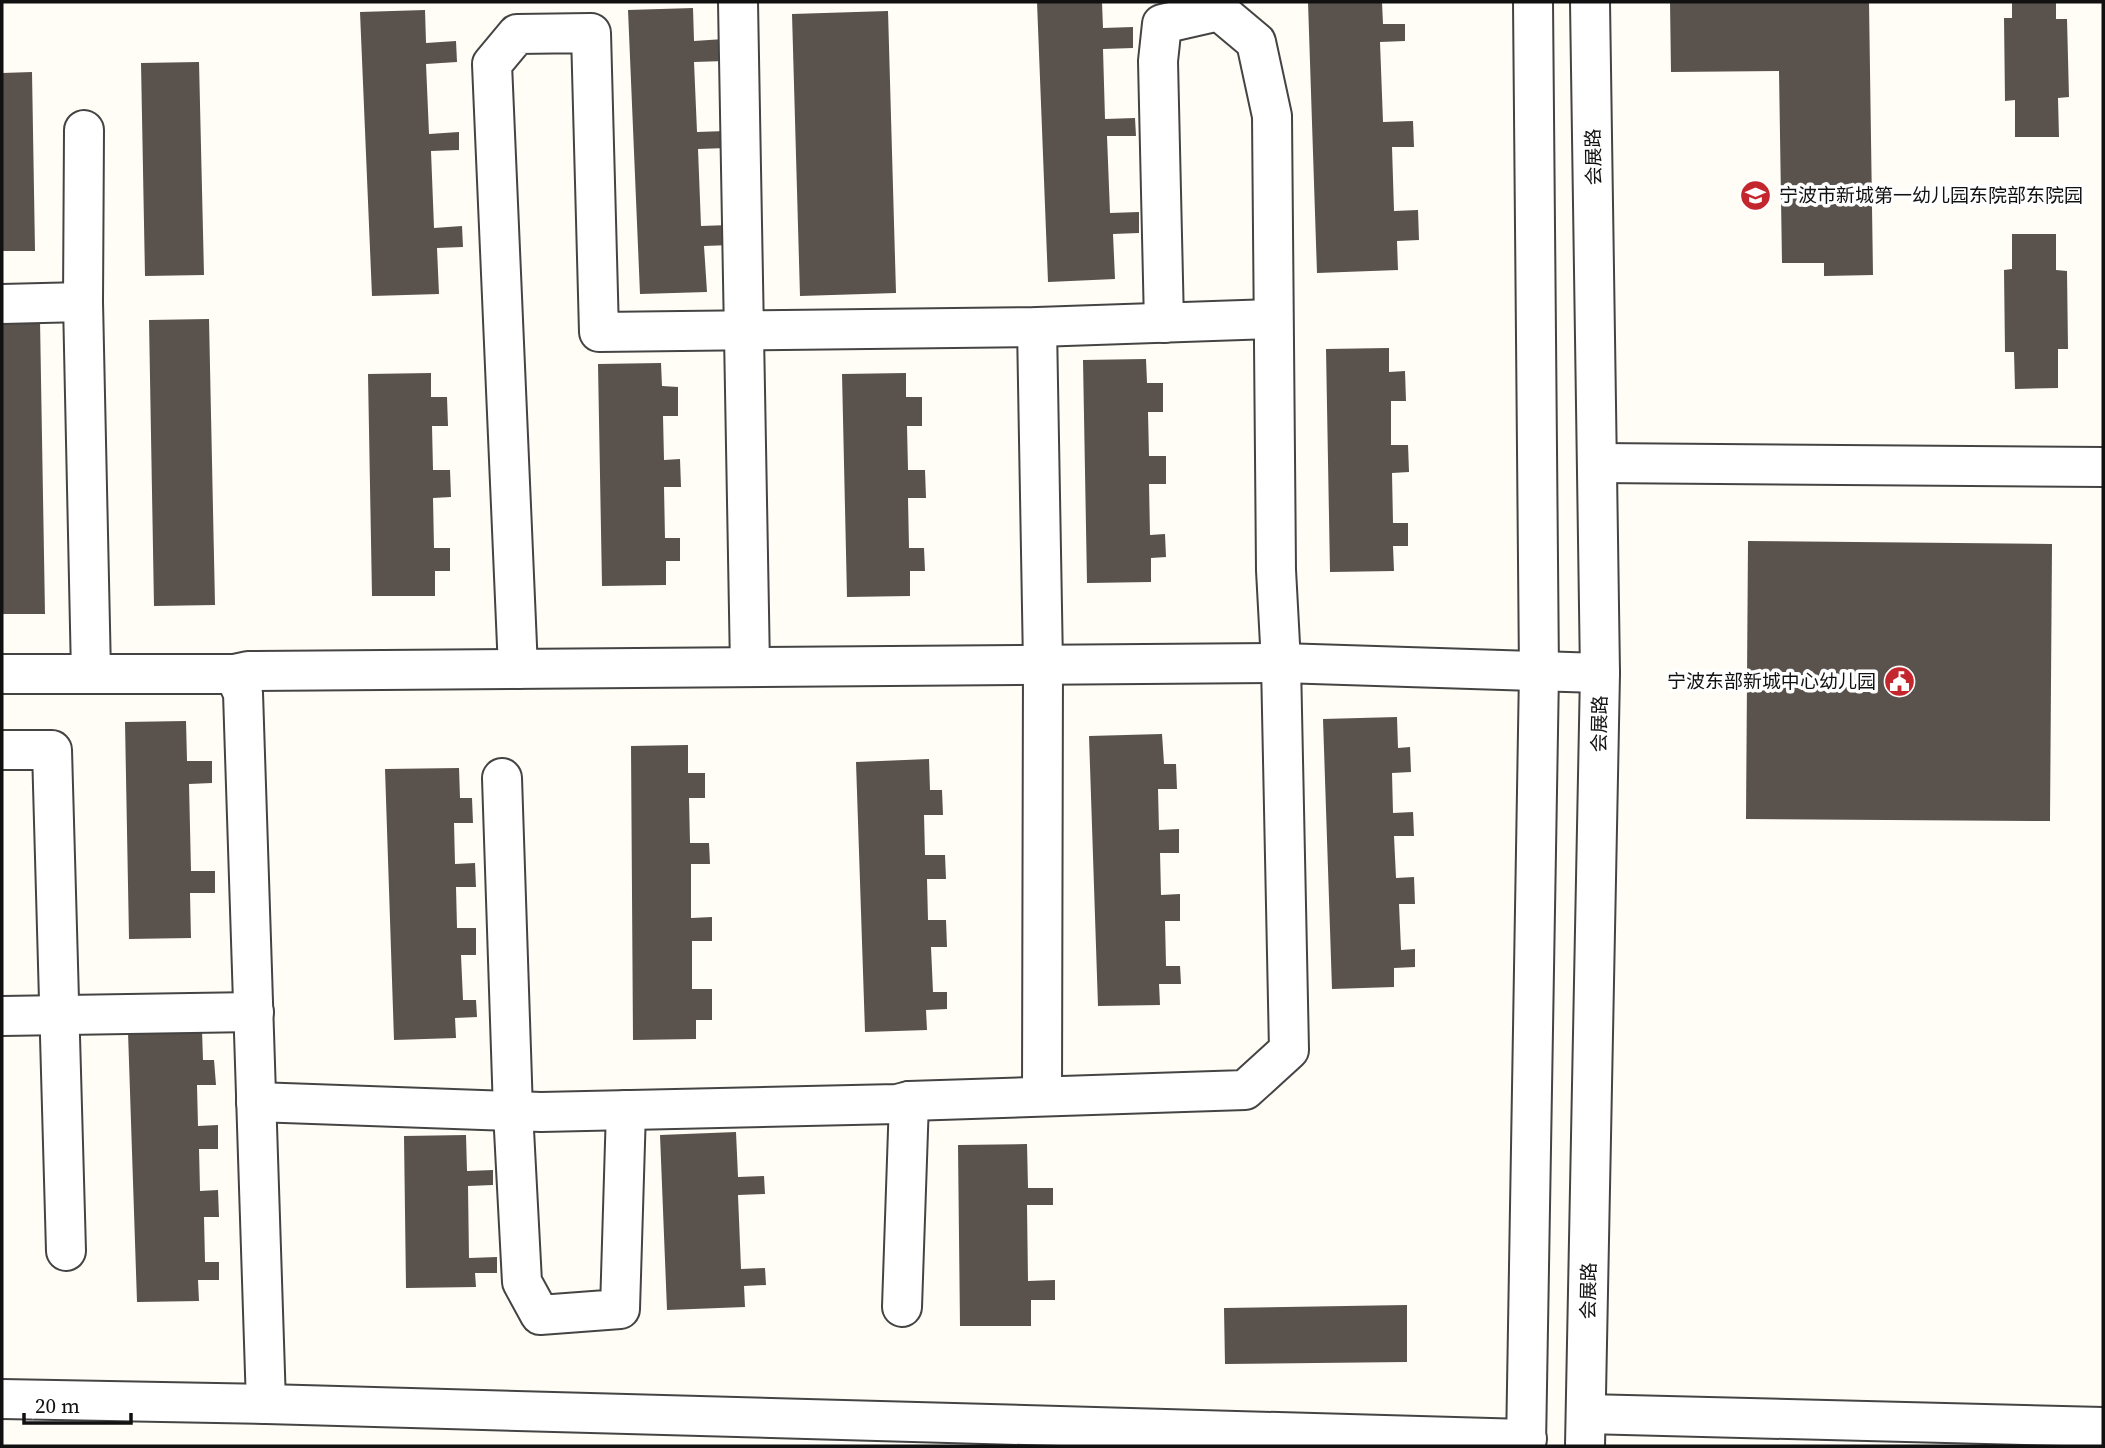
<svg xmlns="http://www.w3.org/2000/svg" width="2105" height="1448" font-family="'Source Serif 4','Noto Sans SC',serif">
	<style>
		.building { fill: #5a524d }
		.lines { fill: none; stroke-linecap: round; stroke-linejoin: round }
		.minor-casing { stroke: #444; stroke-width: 42 }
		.minor { stroke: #fff; stroke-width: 38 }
		.labels { text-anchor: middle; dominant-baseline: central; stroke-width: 7; stroke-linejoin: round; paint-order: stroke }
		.street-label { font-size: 19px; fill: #111; stroke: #fff }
		.poi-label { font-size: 19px; fill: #111; stroke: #fff; text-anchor: start }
	</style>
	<rect width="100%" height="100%" fill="#fffdf5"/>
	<g class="building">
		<path d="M1037,2H1102L1103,28L1133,27V48L1103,49L1105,119L1135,118L1136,136H1107L1110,213L1139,212V233L1113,234L1115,279L1048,282Z"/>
		<path d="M1308,2H1382L1383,24H1405V41L1380,42L1383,122L1413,121L1414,147H1392L1394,211L1418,210L1419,240L1397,241L1398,270L1317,273Z"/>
		<path d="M1670,2H1869L1873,275L1824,276V263H1782L1779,71L1671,72Z"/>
		<path d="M2012,2H2056V19H2067L2069,97L2058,98L2059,137H2015V100L2005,101L2004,18H2012Z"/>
		<path d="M693,8L694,41L724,39L725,61L694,62L697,132L726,131L727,148L698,149L701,226L730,225L731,245L704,246L707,292L640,294L628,10Z"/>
		<path d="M425,10L426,43L456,41L457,62L426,64L429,134L459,132V150L431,151L434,228L462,226L463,247L437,248L439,294L372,296L360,12Z"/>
		<path d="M888,11L896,293L800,296L792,14Z"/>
		<path d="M199,62L204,275L145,276L141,63Z"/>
		<path d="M32,72L35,251H2V73Z"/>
		<path d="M2012,234H2056V270L2067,271L2068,349H2058V388L2015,389L2014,352H2005L2004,270L2012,269Z"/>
		<path d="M209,319L215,605L154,606L149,320Z"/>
		<path d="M2,320H40L45,614H2Z"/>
		<path d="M1389,348V372L1405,371L1406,401H1391V445H1408L1409,472L1392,473L1393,523H1408V546H1393L1394,571L1330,572L1326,349Z"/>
		<path d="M1146,359L1147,383H1163V412H1148L1149,456H1166V484H1149L1150,535L1165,534L1166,557L1151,558V582L1087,583L1083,360Z"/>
		<path d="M661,363L662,386L678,387V416H663L664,460L680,459L681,487H664L665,538H680V561H666V585L602,586L598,364Z"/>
		<path d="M431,373V397H447L448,426H432L433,470H450L451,497L433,498L434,548H450V571H435V596H372L368,374Z"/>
		<path d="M906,373V397H922V426H907L908,470H925L926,498H908L909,548H924L925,571H910V596L847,597L842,374Z"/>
		<path d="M1748,541L2052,544L2050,821L1746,819Z"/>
		<path d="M1397,717L1398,748L1410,747L1411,772L1392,773L1393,813L1413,812L1414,836H1394L1396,878L1414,877L1415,904H1399L1401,950L1415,949V967L1394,968V987L1332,989L1323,719Z"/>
		<path d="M186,721L187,761H212V783L189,784L191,871H215V893H190L191,938L129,939L125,722Z"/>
		<path d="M1162,734L1164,764H1176L1177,789H1158L1159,830L1179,829V853H1160L1161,895L1180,894V921H1165L1166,966H1180L1181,984H1159L1160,1005L1098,1006L1089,736Z"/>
		<path d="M688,745V773H705V798H689L690,843H709L710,864H691V918L712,917V941H692V989H712V1020H696V1039L633,1040L631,746Z"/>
		<path d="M929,759L930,790H942L943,815H924L925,855H945L946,879H927L928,920H946L947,947H931L933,992H947V1009L926,1010L927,1030L865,1032L856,762Z"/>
		<path d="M459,768L460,798H472L473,823H454L455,864L475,863L476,887H456L457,928H476V955H461L463,1000H476L477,1017L455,1018L456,1038L394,1040L385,769Z"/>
		<path d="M202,1030L203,1060H214L216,1085H197L198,1126L218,1125V1149H199L200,1191L218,1190L219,1217H204L205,1262H219V1280H198L199,1301L137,1302L128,1032Z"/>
		<path d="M736,1132L738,1177L764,1176L765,1194L738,1195L741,1269L765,1268L766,1285L744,1286L745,1307L667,1310L660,1135Z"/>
		<path d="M466,1135L467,1171L493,1170V1185L468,1186L469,1258L497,1257V1273H475L476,1287L406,1288L404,1136Z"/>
		<path d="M1027,1144L1028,1188H1053V1205H1027L1028,1281L1055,1280V1300H1031V1326H960L958,1145Z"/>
		<path d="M1407,1305V1362L1225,1364L1224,1308Z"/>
	</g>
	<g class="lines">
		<defs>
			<g id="minor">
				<path d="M738,2L750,667"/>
				<path d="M84,130L83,302L91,673"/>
				<path d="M2,304L83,302"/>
				<path d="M1037,327L1043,664L1042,1096"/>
				<path d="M1598,463L2103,467"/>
				<path d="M518,669L492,64L517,34L591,33L599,332L1037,327L1272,319"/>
				<path d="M2,674H234L248,671L1281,663L1600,673"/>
				<path d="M234,674L243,693L266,1404"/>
				<path d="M2,750H52L66,1251"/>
				<path d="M502,778L513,1111L522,1282L540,1315L620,1309L626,1110"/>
				<path d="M2,1016L254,1012"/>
				<path d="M256,1102L541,1112L897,1104L909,1101L1245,1090L1289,1050L1281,663L1276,570L1272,116L1256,42L1219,11L1162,24L1158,61L1164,323"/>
				<path d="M902,1307L909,1101"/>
				<path d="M2,1399L266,1404L1527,1439"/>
				<path d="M1586,1414L2103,1427"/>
				<path d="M1526,1446L1539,672L1533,2"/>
				<path d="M1585,1446L1600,673L1590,2"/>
			</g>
		</defs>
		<use href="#minor" class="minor-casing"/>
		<use href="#minor" class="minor"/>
	</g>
	<defs>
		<symbol id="school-disc" viewBox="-11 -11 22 22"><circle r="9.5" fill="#c4262e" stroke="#fff"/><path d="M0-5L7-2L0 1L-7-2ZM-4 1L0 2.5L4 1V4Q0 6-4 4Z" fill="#fff"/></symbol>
		<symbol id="civic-disc" viewBox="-11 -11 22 22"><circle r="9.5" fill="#c4262e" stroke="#fff"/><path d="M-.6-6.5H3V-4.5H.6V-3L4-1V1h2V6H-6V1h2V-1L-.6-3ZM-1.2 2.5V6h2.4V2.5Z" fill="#fff"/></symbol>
	</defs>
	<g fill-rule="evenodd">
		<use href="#school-disc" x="1738" y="178" width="35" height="35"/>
		<use href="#civic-disc" x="1882" y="664" width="35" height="35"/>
	</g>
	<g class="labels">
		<g class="street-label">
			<text transform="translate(1593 157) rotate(-91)">会展路</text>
			<text transform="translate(1599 724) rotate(-89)">会展路</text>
			<text transform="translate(1588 1291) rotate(-89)">会展路</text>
		</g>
		<g class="poi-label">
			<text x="1779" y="195">宁波市新城第一幼儿园东院部东院园</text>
			<text x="1876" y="681" text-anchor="end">宁波东部新城中心幼儿园</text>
		</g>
	</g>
	<rect width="2105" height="1448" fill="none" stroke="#111111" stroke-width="7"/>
	<path d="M24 1413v10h107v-10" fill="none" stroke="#111111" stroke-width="3.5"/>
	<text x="35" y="1413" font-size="21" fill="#111111" stroke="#ffffff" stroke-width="5" paint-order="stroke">20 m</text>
</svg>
